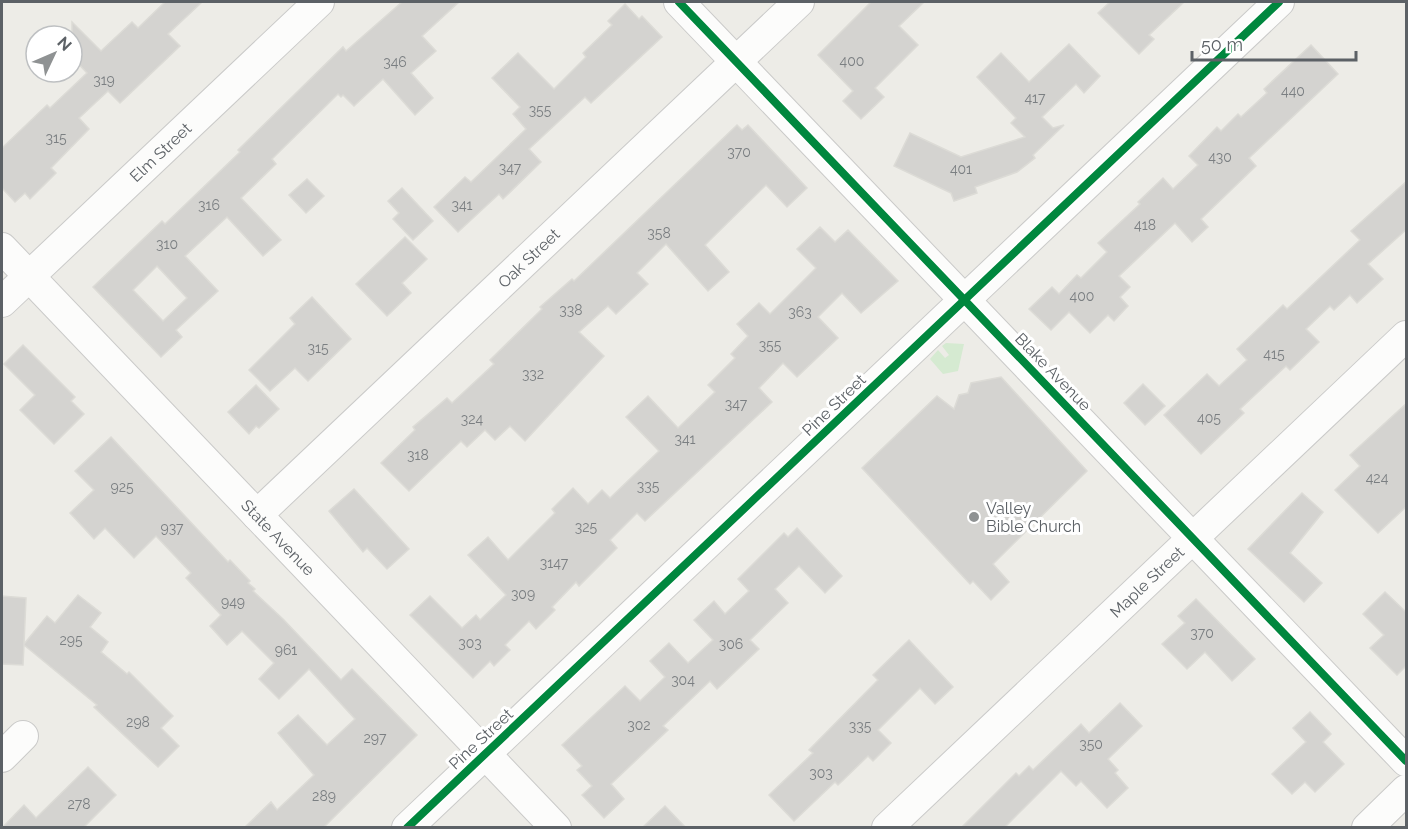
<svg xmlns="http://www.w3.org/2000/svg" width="1408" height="829" font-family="Raleway,sans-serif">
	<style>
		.green { fill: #d5ead1 }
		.building { fill: #d4d3d0; stroke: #dcdbd6; stroke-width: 1.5; fill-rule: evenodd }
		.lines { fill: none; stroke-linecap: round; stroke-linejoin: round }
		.minor-casing { stroke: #cacac9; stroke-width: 32 }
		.minor { stroke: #fcfcfb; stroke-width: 30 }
		.cycleway-casing { stroke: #fff; stroke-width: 11 }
		.cycleway { stroke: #00873e; stroke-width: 8 }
		.poi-dot { fill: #8f9293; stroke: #fff; stroke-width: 2 }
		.labels { text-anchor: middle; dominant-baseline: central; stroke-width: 6; stroke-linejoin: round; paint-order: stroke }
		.number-label { font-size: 14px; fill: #7b7f82 }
		.street-label { font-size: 16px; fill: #5c6166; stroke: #fff }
		.poi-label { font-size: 16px; fill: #5c6166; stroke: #fff; text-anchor: start }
	</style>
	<rect width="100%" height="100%" fill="#edece7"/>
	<path class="green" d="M946,343L964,344L958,371L943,374L930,359L938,350L945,358L949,355L942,346Z"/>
	<g class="building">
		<path d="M165,2H202L168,34L180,46L120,103L108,91L79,118L89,129L51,168L56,173L30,199L25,193L15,202L2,188V148L47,105L50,108L87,73L72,57V22L101,51L132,22L138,28Z"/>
		<path d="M402,2H459L422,36L436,51L411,73L433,98L415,115L383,79L354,106L343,95L341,97L338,94L272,159L276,164L241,198L281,240L263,256L227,217L185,256L218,291L176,330L182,337L161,357L93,287L162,221L165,224L240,152L238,150L343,47L346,51ZM157,266L187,298L163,321L133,290Z"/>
		<path d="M871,2H924L899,26L918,45L875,88L884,97L861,119L843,101L853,91L818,55Z"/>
		<path d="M1110,2H1184L1149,35L1154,39L1139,54L1098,13Z"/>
		<path d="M625,4L639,19L642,16L662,37L591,103L585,97L529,149L541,162L503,199L499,194L458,232L434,207L465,177L471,182L526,129L513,114L520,107L492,78L518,53L554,89L586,57L583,53L612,25L608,21Z"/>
		<path d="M1069,44L1100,76L1084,93L1076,84L1042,117L1053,128L1064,125L1033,155L1035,158L1017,172L975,187L977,193L954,201L951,193L894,166L910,133L961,157L1025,137L1011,123L1016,118L977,77L1001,53L1029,82Z"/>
		<path d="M1311,45L1338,74L1249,158L1256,166L1201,219L1208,227L1192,242L1175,223L1119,276L1130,287L1120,297L1128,306L1114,321L1108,315L1090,333L1069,312L1051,330L1029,309L1052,287L1059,294L1077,275L1081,278L1107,252L1098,243L1140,204L1138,202L1163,178L1173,189L1198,165L1189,156L1217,127L1221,131L1238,114L1241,117L1267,93L1264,89Z"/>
		<path d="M737,125L742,130L748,125L807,188L787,207L766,185L705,245L729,272L708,291L666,244L637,273L648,284L616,314L608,306L579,332L604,356L525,441L510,426L495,440L485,430L467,447L461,441L409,491L381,463L415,430L413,427L447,398L452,403L494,364L490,360L542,309L540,307L572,279L574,281Z"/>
		<path d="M307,179L324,196L306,213L289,195Z"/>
		<path d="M1407,181V229L1368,264L1383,279L1357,303L1350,295L1334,310L1330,306L1306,329L1319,342L1290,370L1286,366L1240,409L1244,413L1201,454L1164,415L1207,374L1219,386L1247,360L1237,349L1283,305L1287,309L1360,240L1351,231Z"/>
		<path d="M402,188L433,221L413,240L393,219L399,213L388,201Z"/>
		<path d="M820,227L835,242L848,230L898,281L861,313L842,293L818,317L838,338L797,377L783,363L759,388L772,402L645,521L637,513L610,540L617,548L579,586L576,582L552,607L555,610L536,629L529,621L505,645L510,650L494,666L490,661L473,678L410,615L430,596L462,628L476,615L480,620L506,595L468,555L488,537L508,560L555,513L552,509L573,488L588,504L602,490L610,498L659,451L626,417L648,396L678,428L715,392L708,385L735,358L731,354L748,336L737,324L759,303L770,314L816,268L797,249Z"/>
		<path d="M405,237L427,259L402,283L411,293L387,316L356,284Z"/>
		<path d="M312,297L351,339L308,381L295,368L270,391L249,370L295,324L290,318Z"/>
		<path d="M23,345L75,397L71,401L84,414L54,444L20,410L35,395L4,364Z"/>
		<path d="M1001,377L1087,471L993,564L1009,582L991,600L973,581L970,584L862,468L937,396L954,409L959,395L968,393L971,383Z"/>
		<path d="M1143,384L1165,406L1145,425L1124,403Z"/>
		<path d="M256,385L279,409L259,428L256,426L249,434L228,412Z"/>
		<path d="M1407,403V506L1378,533L1335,490L1360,466L1350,455Z"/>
		<path d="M111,437L228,562L230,560L250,581L248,583L255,589L253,591L283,619L341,680L352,669L417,735L323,828H244L271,802L277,810L314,775L278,733L298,715L327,745L355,719L309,669L279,699L259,679L274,663L242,631L227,645L210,626L221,615L186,578L191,573L156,536L134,558L105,528L94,539L70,513L94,490L75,471Z"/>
		<path d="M354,489L409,549L387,569L367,548L363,552L329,511Z"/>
		<path d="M1302,493L1323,512L1290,553L1322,583L1304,602L1248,549Z"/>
		<path d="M797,528L842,576L825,593L799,566L775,589L788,603L750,640L759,649L717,689L710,681L663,726L668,730L611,784L624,799L604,818L582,795L592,786L577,770L582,766L562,745L625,686L640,701L665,677L650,661L669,643L688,663L713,640L694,620L714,601L725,614L749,591L738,579L784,533L788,537Z"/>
		<path d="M1385,592L1407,613V665L1397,675L1370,648L1384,635L1363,614Z"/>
		<path d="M78,595L101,613L90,627L108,642L101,652L127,674L129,672L173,716L161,728L179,746L158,767L94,707L97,705L24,645L23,665L2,664V596L26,598L24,644L47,616L55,623Z"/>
		<path d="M1196,599L1255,659L1232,681L1205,652L1187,669L1162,644L1185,623L1178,616Z"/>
		<path d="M909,640L953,687L935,704L920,688L878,730L891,743L873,761L868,756L838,785L835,782L794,821L769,795L813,753L809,750L878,680L873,675Z"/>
		<path d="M1120,703L1142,726L1108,759L1118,770L1115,773L1128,788L1107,808L1081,781L1076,786L1061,771L1004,828H961L1016,773L1019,776L1029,766L1033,770L1081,724L1089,733Z"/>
		<path d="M1310,712L1331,734L1323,742L1344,764L1315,792L1305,782L1292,794L1272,774L1306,742L1293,728Z"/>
		<path d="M88,767L116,795L83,828H2L24,805L36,818Z"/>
		<path d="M665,806L686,828H642Z"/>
	</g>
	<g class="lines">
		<defs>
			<g id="minor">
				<path d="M679,2L1406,761"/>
				<path id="s1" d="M2,248L556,828"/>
				<path id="s2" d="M2,302L319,2"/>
				<path id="s3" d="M257,515L799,2"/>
				<path d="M2,757L23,736"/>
				<path d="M407,828L1279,2"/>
				<path id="s4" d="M887,828L1406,336"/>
				<path d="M1367,828L1406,790"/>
			</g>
		</defs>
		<use href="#minor" class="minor-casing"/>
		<use href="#minor" class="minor"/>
		<defs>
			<g id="cycleway">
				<path d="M679,2L1406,761"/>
				<path d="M407,828L1279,2"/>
			</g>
		</defs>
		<use href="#cycleway" class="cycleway-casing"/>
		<use href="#cycleway" class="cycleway"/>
	</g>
	<circle class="poi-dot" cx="974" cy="517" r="6"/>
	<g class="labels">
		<g class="number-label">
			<text x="852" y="61">400</text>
			<text x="395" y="62">346</text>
			<text x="104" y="80">319</text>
			<text x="1293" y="91">440</text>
			<text x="1035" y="98">417</text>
			<text x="540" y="110">355</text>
			<text x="56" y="138">315</text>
			<text x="739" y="152">370</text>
			<text x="1220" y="157">430</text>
			<text x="510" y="168">347</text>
			<text x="961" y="169">401</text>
			<text x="209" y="205">316</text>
			<text x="462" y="205">341</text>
			<text x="1145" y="225">418</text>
			<text x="659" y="233">358</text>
			<text x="167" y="244">310</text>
			<text x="1082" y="296">400</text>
			<text x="571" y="310">338</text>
			<text x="800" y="312">363</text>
			<text x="770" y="345">355</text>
			<text x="318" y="348">315</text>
			<text x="1274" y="354">415</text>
			<text x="533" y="374">332</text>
			<text x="736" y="404">347</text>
			<text x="1209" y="418">405</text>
			<text x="472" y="419">324</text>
			<text x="685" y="439">341</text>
			<text x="418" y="455">318</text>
			<text x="1377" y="478">424</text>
			<text x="648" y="486">335</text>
			<text x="122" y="487">925</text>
			<text x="586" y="527">325</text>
			<text x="172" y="528">937</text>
			<text x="554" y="563">3147</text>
			<text x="523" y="594">309</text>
			<text x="233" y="602">949</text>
			<text x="1202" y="633">370</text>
			<text x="71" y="640">295</text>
			<text x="470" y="643">303</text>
			<text x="731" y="644">306</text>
			<text x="286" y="650">961</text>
			<text x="683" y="680">304</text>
			<text x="138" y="722">298</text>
			<text x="639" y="725">302</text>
			<text x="860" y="726">335</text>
			<text x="375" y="738">297</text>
			<text x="1091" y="744">350</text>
			<text x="821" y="773">303</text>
			<text x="324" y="796">289</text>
			<text x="79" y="804">278</text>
		</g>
		<g class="street-label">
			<text stroke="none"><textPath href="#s2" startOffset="218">Elm Street</textPath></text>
			<text stroke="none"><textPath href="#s3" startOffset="374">Oak Street</textPath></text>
			<text transform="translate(1053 372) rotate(46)">Blake Avenue</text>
			<text transform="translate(834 405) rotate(-44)">Pine Street</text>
			<text stroke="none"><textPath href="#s1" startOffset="400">State Avenue</textPath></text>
			<text stroke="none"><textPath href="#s4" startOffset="358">Maple Street</textPath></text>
			<text transform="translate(481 739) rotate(-43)">Pine Street</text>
		</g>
		<g class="poi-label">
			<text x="986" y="508">Valley<tspan x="986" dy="18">Bible Church</tspan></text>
		</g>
	</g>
	<rect width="1408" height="829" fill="none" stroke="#5c6166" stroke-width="6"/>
	<g transform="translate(54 54) rotate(46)"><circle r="28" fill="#ffffff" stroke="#bec0c2" stroke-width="1.5"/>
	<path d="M0-4.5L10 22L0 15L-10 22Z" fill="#8f9293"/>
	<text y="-9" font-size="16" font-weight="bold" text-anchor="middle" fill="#5c6166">N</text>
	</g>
	<path d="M1192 51v9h164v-9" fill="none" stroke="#5c6166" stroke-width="3"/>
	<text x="1201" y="51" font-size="18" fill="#5c6166" stroke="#ffffff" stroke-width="4.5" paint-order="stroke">50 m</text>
</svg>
